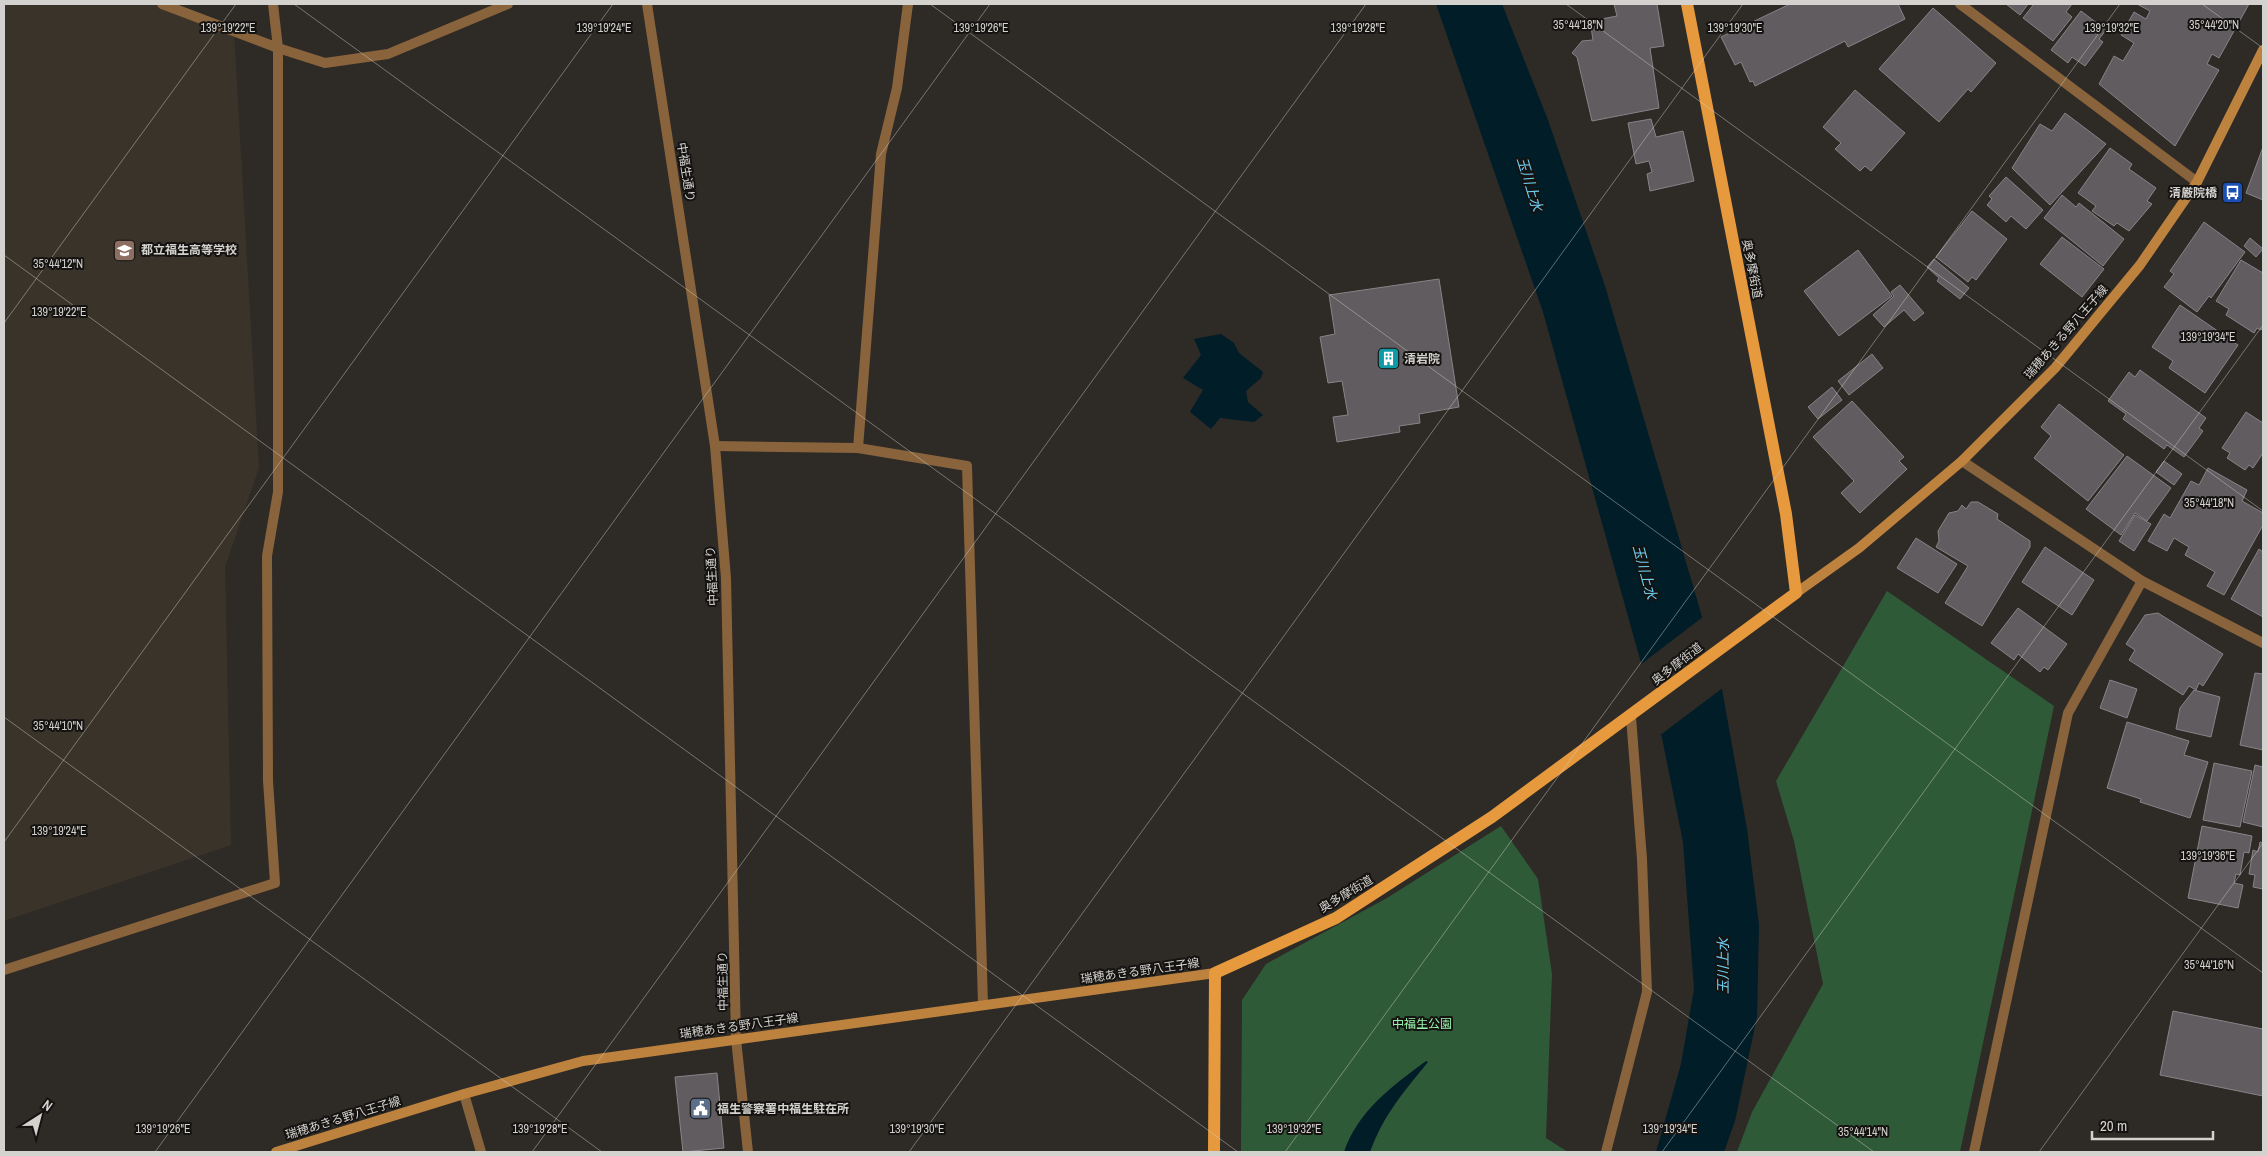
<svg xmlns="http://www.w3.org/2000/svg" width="2267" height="1156" font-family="'Archivo Narrow','Noto Sans JP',sans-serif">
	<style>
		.built { fill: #3a332a }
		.green { fill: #2f5a38 }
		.water { fill: #001d28 }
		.pier { fill: #2e2a26 }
		.building { fill: #605c60; stroke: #888388 }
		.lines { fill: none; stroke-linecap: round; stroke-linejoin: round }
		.lane { stroke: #88633b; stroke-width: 10 }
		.street { stroke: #88633b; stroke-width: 10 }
		.secondary { stroke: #bd823e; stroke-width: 10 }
		.primary { stroke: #e6993d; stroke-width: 12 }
		.ticks { fill: none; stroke: #d4d2cf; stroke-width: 1; stroke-opacity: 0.45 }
		.labels { text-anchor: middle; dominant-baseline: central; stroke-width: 4; stroke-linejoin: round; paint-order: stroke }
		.street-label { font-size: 12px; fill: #d4d2cf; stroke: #151311 }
		.poi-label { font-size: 12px; font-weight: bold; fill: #d4d2cf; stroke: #151311; text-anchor: start }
		.park-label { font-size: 12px; fill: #97f2aa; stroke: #151311 }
		.water-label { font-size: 14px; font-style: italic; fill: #6dd0f5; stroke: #151311 }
		.ticks-label { font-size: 12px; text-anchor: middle; fill: #d4d2cf; stroke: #151311; stroke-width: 4; stroke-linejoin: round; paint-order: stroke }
	</style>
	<rect width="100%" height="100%" fill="#2e2a26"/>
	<path class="built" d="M4,4H155L234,32L259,468L225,567L231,845L4,921Z"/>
	<g class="green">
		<path d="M1887,591L2054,706L1960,1152H1737L1752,1112L1823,984L1794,841L1776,781Z"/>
		<path d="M1501,826L1538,879L1552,974L1546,1138L1568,1152H1241L1242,1000L1266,964L1387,898Z"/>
	</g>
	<g class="water">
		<path d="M1436,4H1502L1548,120L1605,286L1720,678L1747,829L1759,925L1757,1017L1735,1121L1724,1152H1656L1681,1064L1694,989L1683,842L1662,738L1543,312Z"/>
		<path d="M1221,334L1234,343L1239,353L1263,372L1261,378L1246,391L1248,402L1263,415L1254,422L1220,418L1211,429L1190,412L1203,390L1183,378L1201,355L1194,339Z"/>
		<path d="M1426,1061L1428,1062C1403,1093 1384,1114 1370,1152H1344C1358,1111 1392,1086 1426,1061Z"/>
	</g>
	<path class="pier" d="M1704,616L1724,687L1659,736L1640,665Z"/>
	<g class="building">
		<path d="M1614,4H1657L1664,46L1650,48L1659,108L1592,121L1577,57L1572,53L1582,41L1593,40L1591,27L1596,20L1617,16Z"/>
		<path d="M1790,4H1898L1905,19L1848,47L1845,41L1755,86L1753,81L1750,82L1741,62L1735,65L1721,37Z"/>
		<path d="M2006,4H2028L2020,15Z"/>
		<path d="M2034,4H2072L2066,12L2072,17L2053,41L2023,18Z"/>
		<path d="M2137,4H2249L2219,58L2212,54L2207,64L2219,70L2175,146L2099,84L2114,56L2123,61L2134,43L2121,35L2134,12L2146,19L2150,11Z"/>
		<path d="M1933,8L1996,63L1971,92L1968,89L1939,122L1879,69Z"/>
		<path d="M2081,11L2106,30L2099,39L2103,42L2085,66L2072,57L2068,63L2051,50Z"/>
		<path d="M1855,90L1905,133L1871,171L1865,166L1860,171L1835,149L1841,143L1823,127Z"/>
		<path d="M2065,113L2106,144L2050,205L2012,168L2040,124L2052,131Z"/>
		<path d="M1651,119L1656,137L1683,131L1694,181L1650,191L1647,174L1652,172L1649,161L1636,164L1628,123Z"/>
		<path d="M2263,147V200L2246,193Z"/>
		<path d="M2110,148L2132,164L2129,169L2156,188L2147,201L2152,204L2129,231L2117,223L2114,226L2092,211L2096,206L2078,193Z"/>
		<path d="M2006,177L2043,210L2026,229L2011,216L2006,222L1987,205L1992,199L1989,196Z"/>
		<path d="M2062,195L2076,207L2079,203L2124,239L2103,266L2044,218Z"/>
		<path d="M1972,211L2007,239L1976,280L1972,277L1968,282L1936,257Z"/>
		<path d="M2204,222L2245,252L2211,298L2209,296L2197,312L2164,287L2174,274L2170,271Z"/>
		<path d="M2062,237L2104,269L2082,297L2040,264Z"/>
		<path d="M2250,238L2263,249L2256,257L2244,246Z"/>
		<path d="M1858,250L1892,296L1839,336L1804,291Z"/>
		<path d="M1934,259L1969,288L1960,299L1937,281L1939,278L1927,267Z"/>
		<path d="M2241,260L2263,273V327L2261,330L2257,328L2254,333L2226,315L2229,309L2216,301Z"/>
		<path d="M1439,279L1459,407L1419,414L1420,423L1399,426L1400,432L1337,442L1333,417L1348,415L1342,381L1328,383L1320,337L1335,334L1329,295Z"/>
		<path d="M1900,285L1924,313L1914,321L1904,310L1884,327L1873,315L1894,296L1891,292Z"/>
		<path d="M2180,305L2238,345L2205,393L2169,368L2173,361L2152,347Z"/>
		<path d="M1872,354L1883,368L1849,395L1838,381Z"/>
		<path d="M2140,370L2206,418L2199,428L2203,431L2184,457L2167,445L2164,449L2123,419L2126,414L2108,401L2129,372L2135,377Z"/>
		<path d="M1832,387L1842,400L1818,419L1808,407Z"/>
		<path d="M1852,401L1904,457L1899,461L1907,469L1860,513L1841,493L1854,481L1813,437Z"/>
		<path d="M2059,404L2124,455L2088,501L2034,458L2051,436L2041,427Z"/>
		<path d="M2246,412L2263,423V453L2253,468L2249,465L2245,470L2227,458L2230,453L2222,448Z"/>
		<path d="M2127,456L2171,488L2147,521L2135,513L2121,535L2086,509Z"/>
		<path d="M2164,461L2182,474L2174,485L2156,472Z"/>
		<path d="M2208,468L2247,490L2242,501L2263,513V525L2224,595L2207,586L2215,572L2185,555L2189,547L2174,538L2167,551L2148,541L2164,514L2170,518L2191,481L2199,485Z"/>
		<path d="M1971,502H1978L1998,514L1997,519L2030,541V547L1982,626L1945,603L1968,566L1936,547L1939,541L1938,531L1949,513L1958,511L1962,505L1966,509Z"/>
		<path d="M2135,515L2151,524L2134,551L2119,541Z"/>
		<path d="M1916,538L1957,564L1938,593L1897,568Z"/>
		<path d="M2045,547L2094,580L2072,615L2022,582Z"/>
		<path d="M2259,549L2263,552V617L2231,599Z"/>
		<path d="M2018,608L2067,644L2048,670L2044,667L2040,672L2018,654L2014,660L1991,643Z"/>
		<path d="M2158,613L2223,654L2203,686L2199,683L2196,690L2189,686L2183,695L2129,660L2135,650L2126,644L2145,615Z"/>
		<path d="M2255,673L2263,674V750L2240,745Z"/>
		<path d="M2110,680L2137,689L2127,718L2100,708Z"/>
		<path d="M2194,690L2220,697L2211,737L2176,729L2180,708Z"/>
		<path d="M2127,722L2189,741L2184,755L2208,762L2190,818L2140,802L2141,799L2107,788Z"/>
		<path d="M2214,763L2252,771L2240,827L2203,820Z"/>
		<path d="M2255,765L2263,767V827L2243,822Z"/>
		<path d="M2202,826L2252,836L2249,853L2244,852L2240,875L2236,874L2234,883L2243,885L2238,908L2188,898Z"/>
		<path d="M2260,842L2263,843V889L2253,887L2255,875L2249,874L2253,850L2258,852Z"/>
		<path d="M2173,1011L2263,1029V1096L2160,1075Z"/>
		<path d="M717,1073L724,1148L683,1152L675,1077Z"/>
	</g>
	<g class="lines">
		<g class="lane">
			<path d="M1960,4L2197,182"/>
			<path d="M858,448L881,154L897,88L908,4"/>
			<path d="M464,1094L481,1152"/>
		</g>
		<g class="street">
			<path d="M162,4L278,48L325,63L388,54L508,4"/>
			<path d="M647,4L715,446L726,578L736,1039L748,1152"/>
			<path d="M715,446L858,448L967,466L983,1004"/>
			<path d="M1962,461L2142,581L2263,643"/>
			<path d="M4,970L275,883L268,781L267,556L278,492V48L273,4"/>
			<path d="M1606,1152L1647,992L1642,859L1631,717"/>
			<path d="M1974,1152L2068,713L2142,581"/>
		</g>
		<g class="secondary">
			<path d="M1796,593L1859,548L1962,461L2055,368L2140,265L2197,182L2263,50"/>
			<path d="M276,1152L464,1094L583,1061L1215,973"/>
		</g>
		<path class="primary" d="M1214,1152L1215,973L1336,918L1492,817L1796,593L1786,514L1687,4"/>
	</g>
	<path class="ticks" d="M294,4L1874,1152M930,4L2263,973M1566,4L2263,511M2202,4L2263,48M4,255L1238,1152M4,323L236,4M4,717L602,1152M4,842L613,4M155,1152L990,4M532,1152L1366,4M909,1152L1743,4M1285,1152L2120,4M1662,1152L2263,325M2039,1152L2263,843"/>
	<defs>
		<symbol id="bus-square" viewBox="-11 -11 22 22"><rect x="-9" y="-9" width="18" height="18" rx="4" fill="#1a4fb4" stroke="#151311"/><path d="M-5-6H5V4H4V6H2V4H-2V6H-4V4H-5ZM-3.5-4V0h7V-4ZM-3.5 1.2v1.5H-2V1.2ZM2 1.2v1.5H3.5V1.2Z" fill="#fff"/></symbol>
		<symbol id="school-square" viewBox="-11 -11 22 22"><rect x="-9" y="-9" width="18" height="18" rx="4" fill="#8d6e63" stroke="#151311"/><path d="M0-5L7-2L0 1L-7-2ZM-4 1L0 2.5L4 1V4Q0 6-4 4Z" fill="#fff"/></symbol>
		<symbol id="building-square" viewBox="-11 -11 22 22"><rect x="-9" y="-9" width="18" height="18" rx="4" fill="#0f9aa8" stroke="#151311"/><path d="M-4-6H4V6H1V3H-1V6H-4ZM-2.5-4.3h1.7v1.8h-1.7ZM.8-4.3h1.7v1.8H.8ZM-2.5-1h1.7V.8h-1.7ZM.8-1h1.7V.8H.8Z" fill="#fff"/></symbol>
		<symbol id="civic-square" viewBox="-11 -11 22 22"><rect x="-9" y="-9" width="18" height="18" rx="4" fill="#5c6f8a" stroke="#151311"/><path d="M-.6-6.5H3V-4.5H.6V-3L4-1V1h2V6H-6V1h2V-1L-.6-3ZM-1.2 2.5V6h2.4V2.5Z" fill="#fff"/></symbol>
	</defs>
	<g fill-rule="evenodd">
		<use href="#bus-square" x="2220" y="180" width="25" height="25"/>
		<use href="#school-square" x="112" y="238" width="25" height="25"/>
		<use href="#building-square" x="1376" y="346" width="25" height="25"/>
		<use href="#civic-square" x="688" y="1096" width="25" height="25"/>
	</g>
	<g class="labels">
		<g class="street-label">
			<text transform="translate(686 172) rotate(81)">中福生通り</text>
			<text transform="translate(1752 269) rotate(79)">奥多摩街道</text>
			<text transform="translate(2066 332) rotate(-49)">瑞穂あきる野八王子線</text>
			<text transform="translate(712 576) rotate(-93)">中福生通り</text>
			<text transform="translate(1677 664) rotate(-38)">奥多摩街道</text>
			<text transform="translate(1346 894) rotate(-31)">奥多摩街道</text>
			<text transform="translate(1140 971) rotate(-8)">瑞穂あきる野八王子線</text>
			<text transform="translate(723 981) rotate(-91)">中福生通り</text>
			<text transform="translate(739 1026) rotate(-8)">瑞穂あきる野八王子線</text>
			<text transform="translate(343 1118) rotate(-17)">瑞穂あきる野八王子線</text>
		</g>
		<g class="poi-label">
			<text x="2217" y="193" text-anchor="end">清厳院橋</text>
			<text x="141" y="250">都立福生高等学校</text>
			<text x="1404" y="359">清岩院</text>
			<text x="717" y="1109">福生警察署中福生駐在所</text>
		</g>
		<g class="park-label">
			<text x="1422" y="1024">中福生公園</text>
		</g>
		<g class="water-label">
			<text transform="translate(1530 184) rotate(73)">玉川上水</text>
			<text transform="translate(1645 572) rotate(75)">玉川上水</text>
			<text transform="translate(1723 966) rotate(-90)">玉川上水</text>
		</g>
	</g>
	<g class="ticks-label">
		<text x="1578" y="29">35°44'18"N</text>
		<text x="2214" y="29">35°44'20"N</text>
		<text x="228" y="32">139°19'22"E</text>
		<text x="604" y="32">139°19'24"E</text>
		<text x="981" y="32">139°19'26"E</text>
		<text x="1358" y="32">139°19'28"E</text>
		<text x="1735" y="32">139°19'30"E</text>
		<text x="2112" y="32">139°19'32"E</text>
		<text x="58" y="268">35°44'12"N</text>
		<text x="59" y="316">139°19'22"E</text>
		<text x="2208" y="341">139°19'34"E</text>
		<text x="2209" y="507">35°44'18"N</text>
		<text x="58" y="730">35°44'10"N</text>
		<text x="59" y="835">139°19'24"E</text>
		<text x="2208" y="860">139°19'36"E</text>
		<text x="2209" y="969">35°44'16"N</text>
		<text x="163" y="1133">139°19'26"E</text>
		<text x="540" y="1133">139°19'28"E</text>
		<text x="917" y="1133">139°19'30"E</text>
		<text x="1294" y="1133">139°19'32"E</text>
		<text x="1670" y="1133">139°19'34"E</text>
		<text x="1863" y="1136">35°44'14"N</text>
	</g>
	<rect width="2267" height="1156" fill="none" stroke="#d4d2cf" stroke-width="10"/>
	<g transform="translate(40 1116) rotate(36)" stroke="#151311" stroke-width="4" paint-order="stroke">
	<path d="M0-4L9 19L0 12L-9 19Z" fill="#d4d2cf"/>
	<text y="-8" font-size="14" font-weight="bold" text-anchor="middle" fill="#d4d2cf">N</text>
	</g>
	<path d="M2092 1131v8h121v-8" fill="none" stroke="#d4d2cf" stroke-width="2.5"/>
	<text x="2100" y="1131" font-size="15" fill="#d4d2cf" stroke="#151311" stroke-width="4" paint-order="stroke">20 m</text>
</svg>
